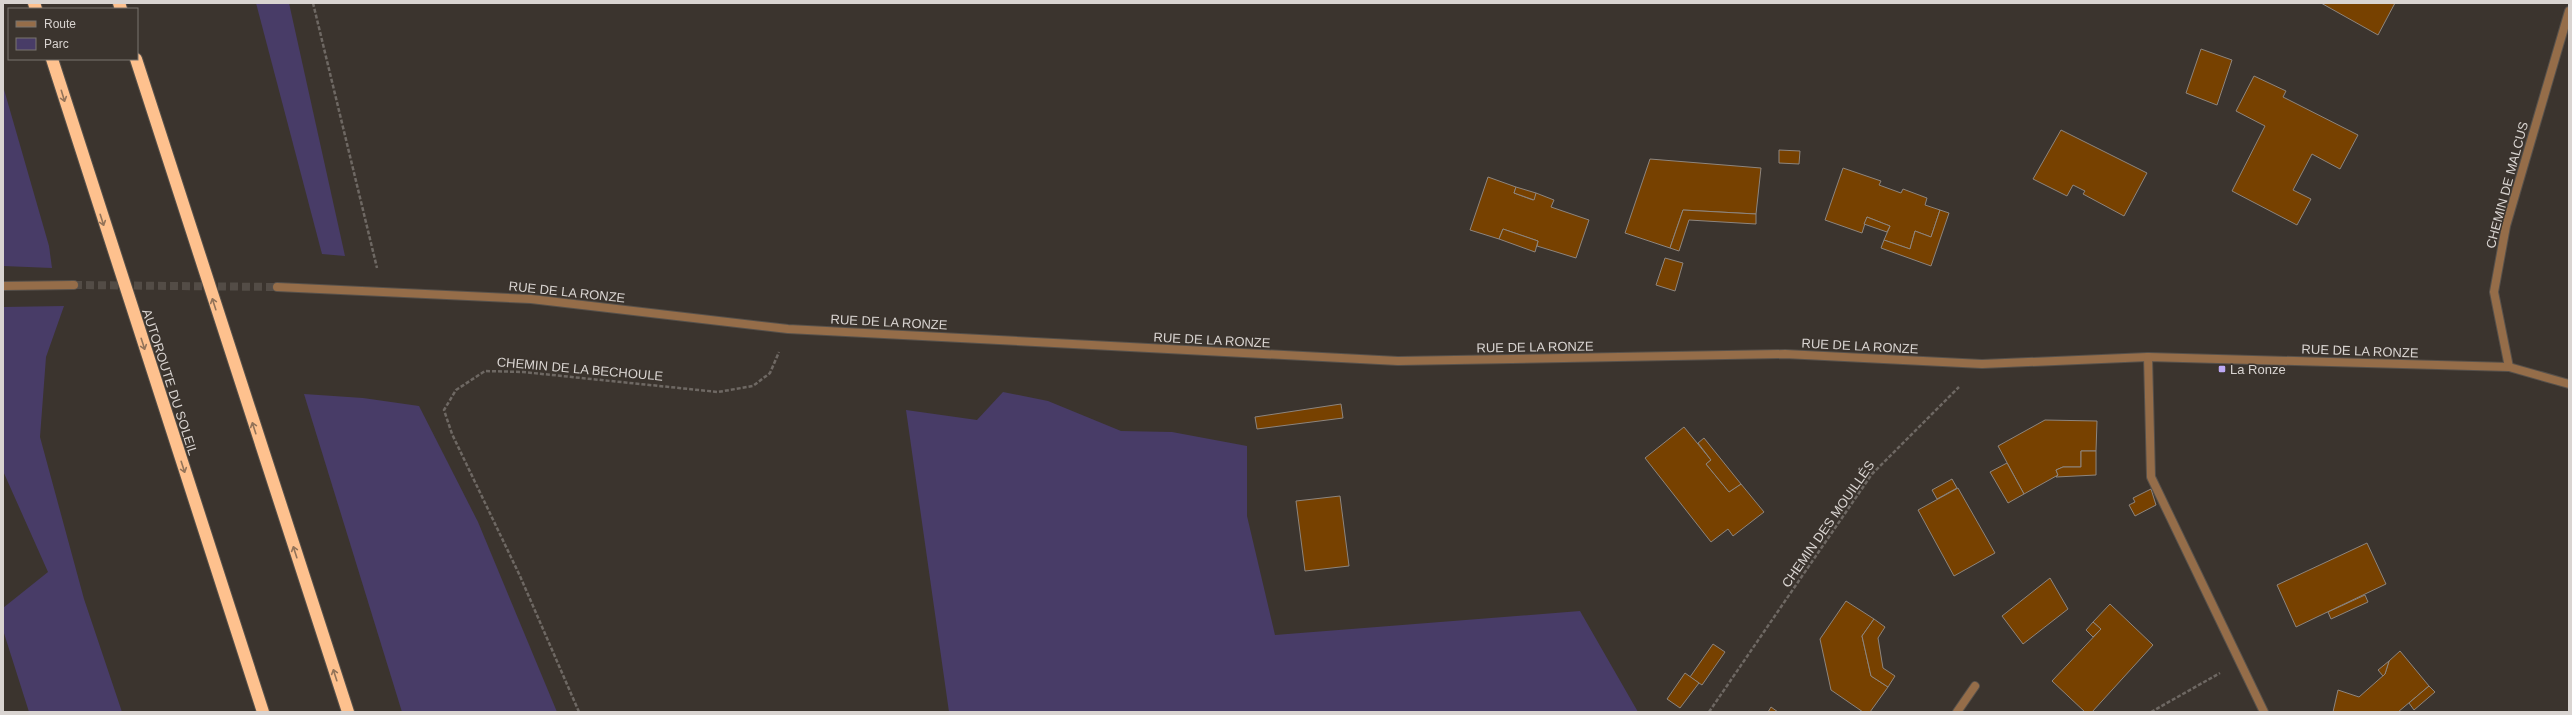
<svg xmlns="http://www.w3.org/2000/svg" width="2572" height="715" font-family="Helvetica,sans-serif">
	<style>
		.green { fill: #483c67 }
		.building { fill: #774100; stroke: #8d857e }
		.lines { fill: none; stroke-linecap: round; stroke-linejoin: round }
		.minor-tunnel { stroke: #534c46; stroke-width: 8; stroke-dasharray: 8 4; stroke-linecap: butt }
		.minor-casing { stroke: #57514b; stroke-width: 10 }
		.motorway-casing { stroke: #57514b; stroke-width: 14 }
		.path { stroke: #6e6863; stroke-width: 2.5; stroke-dasharray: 4 2; stroke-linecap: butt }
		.minor { stroke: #956d49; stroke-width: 8 }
		.motorway { stroke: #fec18e; stroke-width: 12 }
		.oneway { stroke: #937359 }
		.poi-dot { fill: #bda9f5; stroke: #3b342e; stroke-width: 1.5 }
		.labels { text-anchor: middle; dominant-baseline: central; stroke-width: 3; stroke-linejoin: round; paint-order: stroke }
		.street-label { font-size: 13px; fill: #d9d4d1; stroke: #3b342e }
		.poi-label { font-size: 13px; fill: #d9d4d1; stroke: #3b342e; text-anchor: start }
	</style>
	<rect width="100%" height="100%" fill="#3b342e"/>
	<g class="green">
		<path d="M256,3H289L345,256L322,254Z"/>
		<path d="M3,86L49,246L52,268L3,266Z"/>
		<path d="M64,306L46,357L40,437L84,599L122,712H29L3,630V608L48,572L3,471V307Z"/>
		<path d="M1003,392L1048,401L1121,431L1172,432L1247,446V516L1275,635L1580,611L1638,712H949L906,410L977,420Z"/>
		<path d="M304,394L363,398L419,406L478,522L557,712H402Z"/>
	</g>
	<g class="building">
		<path d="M2321,3H2395L2378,35Z"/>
		<path d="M2201,49L2232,60L2217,105L2186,93Z"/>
		<path d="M2254,76L2286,91L2283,97L2358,135L2340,169L2312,154L2293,190L2311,199L2297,225L2232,191L2265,126L2236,111Z"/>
		<path d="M2061,130L2147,173L2124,216L2083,194L2085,191L2073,185L2067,196L2033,179Z"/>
		<path d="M1779,150L1800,151L1799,164L1779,163Z"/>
		<path d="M1650,159L1761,168L1756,214L1683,210L1670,248L1625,233Z"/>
		<path d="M1843,168L1881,181L1879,185L1901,193L1903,189L1927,198L1925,205L1940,210L1931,237L1915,231L1910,249L1884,240L1890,226L1867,217L1862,233L1825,220Z"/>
		<path d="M1488,177L1516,187L1514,193L1533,200L1536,193L1554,200L1551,207L1589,220L1576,258L1537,246L1538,241L1503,229L1499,239L1470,230Z"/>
		<path d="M1516,187L1536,193L1534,200L1514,193Z"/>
		<path d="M1683,210L1756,214V224L1689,220L1679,251L1670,248Z"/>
		<path d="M1940,210L1949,213L1931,266L1881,248L1884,240L1910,249L1915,231L1931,237Z"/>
		<path d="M1867,217L1890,226L1887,232L1864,224Z"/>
		<path d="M1503,229L1538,241L1535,252L1499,239Z"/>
		<path d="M1665,258L1683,263L1675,291L1656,285Z"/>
		<path d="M1341,404L1343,418L1257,429L1255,417Z"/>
		<path d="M2045,420L2097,421L2096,451H2081V467H2063L2056,470L2058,475L2024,494L1998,446Z"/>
		<path d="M1684,427L1711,460L1706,464L1729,492L1741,484L1764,512L1733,536L1728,529L1711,542L1645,458Z"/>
		<path d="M1704,438L1741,484L1729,492L1706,464L1711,460L1698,443Z"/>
		<path d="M2081,451H2096V475L2056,477L2058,475L2056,470L2063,467H2081Z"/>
		<path d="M2007,463L2024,494L2008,503L1990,472Z"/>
		<path d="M1952,479L1957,488L1937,499L1932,490Z"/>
		<path d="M1958,488L1995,553L1954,576L1918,510Z"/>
		<path d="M2151,489L2156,505L2135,516L2129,505L2135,502L2133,498Z"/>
		<path d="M1340,496L1349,566L1305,571L1296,501Z"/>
		<path d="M2367,543L2386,584L2296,627L2277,585Z"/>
		<path d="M2050,578L2068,609L2023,644L2002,616Z"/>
		<path d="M2365,595L2368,602L2331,619L2328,612Z"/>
		<path d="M1846,601L1874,619L1862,636L1871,676L1888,687L1870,712H1863L1831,690L1820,639Z"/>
		<path d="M2110,604L2153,645L2092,712H2085L2052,681L2101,629L2093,622Z"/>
		<path d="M1874,619L1885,627L1878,638L1883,668L1895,676L1888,687L1871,676L1862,636Z"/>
		<path d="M2093,622L2101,629L2093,637L2086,630Z"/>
		<path d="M1713,644L1725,652L1702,685L1690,677Z"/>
		<path d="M2400,651L2429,686L2398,712H2333L2338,690L2359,697L2385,674L2389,661Z"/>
		<path d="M2389,661L2385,674L2383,676L2378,670Z"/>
		<path d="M1685,673L1699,683L1680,708L1667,699Z"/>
		<path d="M2429,686L2435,692L2414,710L2409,703Z"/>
		<path d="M1771,707L1778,712H1768Z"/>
	</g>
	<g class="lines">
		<path class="minor-tunnel" d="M74,285L277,287"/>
		<defs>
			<g id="minor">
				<path d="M3,286L74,285"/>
				<path d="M277,287L531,299L788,329L1398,361L1785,354L1982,364L2148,357L2509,367L2569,384"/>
				<path d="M2148,357L2151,477L2264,712"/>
				<path d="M2509,367L2494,292L2506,226L2569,11"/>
				<path d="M1957,712L1975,686"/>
			</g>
			<g id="motorway">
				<path d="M34,3L36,9"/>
				<path d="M119,3L121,9"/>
				<path d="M52,59L263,712"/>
				<path d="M136,59L348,712"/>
			</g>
		</defs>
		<use href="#minor" class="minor-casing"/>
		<use href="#motorway" class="motorway-casing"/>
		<g class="path">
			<path d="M313,3L377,268"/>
			<path d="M579,712L520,576L452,434L444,410L456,390L485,371L523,372L718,392L753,386L770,373L779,352"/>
			<path d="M1709,712L1872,474L1959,387"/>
			<path d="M2151,712L2220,673"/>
		</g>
		<use href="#minor" class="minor"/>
		<use href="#motorway" class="motorway"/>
	</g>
	<defs><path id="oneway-shaft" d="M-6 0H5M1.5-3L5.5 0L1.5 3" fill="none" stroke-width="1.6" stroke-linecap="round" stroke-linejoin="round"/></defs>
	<g class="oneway">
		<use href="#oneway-shaft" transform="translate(63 96) rotate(73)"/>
		<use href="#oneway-shaft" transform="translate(102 220) rotate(72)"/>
		<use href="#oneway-shaft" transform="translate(214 304) rotate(-108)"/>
		<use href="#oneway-shaft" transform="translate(143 344) rotate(72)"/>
		<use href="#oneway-shaft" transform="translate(254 428) rotate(-108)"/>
		<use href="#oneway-shaft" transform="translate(183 467) rotate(72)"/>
		<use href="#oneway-shaft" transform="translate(295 552) rotate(-108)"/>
		<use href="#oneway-shaft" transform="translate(335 675) rotate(-108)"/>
	</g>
	<rect class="poi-dot" x="2218" y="365" width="8" height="8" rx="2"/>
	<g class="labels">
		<g class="street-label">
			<text transform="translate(2507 185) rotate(-75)">CHEMIN DE MALCUS</text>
			<text transform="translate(567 292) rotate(6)">RUE DE LA RONZE</text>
			<text transform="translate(889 322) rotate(3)">RUE DE LA RONZE</text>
			<text transform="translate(1212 340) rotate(3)">RUE DE LA RONZE</text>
			<text transform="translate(1860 346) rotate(3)">RUE DE LA RONZE</text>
			<text transform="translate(1535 347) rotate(-1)">RUE DE LA RONZE</text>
			<text transform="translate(2360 351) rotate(2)">RUE DE LA RONZE</text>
			<text transform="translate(580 369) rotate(5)">CHEMIN DE LA BECHOULE</text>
			<text transform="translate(170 382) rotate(72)">AUTOROUTE DU SOLEIL</text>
			<text transform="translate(1828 524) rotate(-55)">CHEMIN DES MOUILLÉS</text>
		</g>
		<g class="poi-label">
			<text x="2230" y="369">La Ronze</text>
		</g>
	</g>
	<rect width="2572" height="715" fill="none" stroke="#d9d4d1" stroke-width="8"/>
	<rect x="8" y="8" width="130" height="52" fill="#3b342e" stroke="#7a746f"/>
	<rect x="16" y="21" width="20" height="6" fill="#956d49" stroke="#7a746f"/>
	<text x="44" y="28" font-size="12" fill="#d9d4d1">Route</text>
	<rect x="16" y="38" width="20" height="12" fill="#483c67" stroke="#7a746f"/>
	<text x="44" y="48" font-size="12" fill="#d9d4d1">Parc</text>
</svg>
